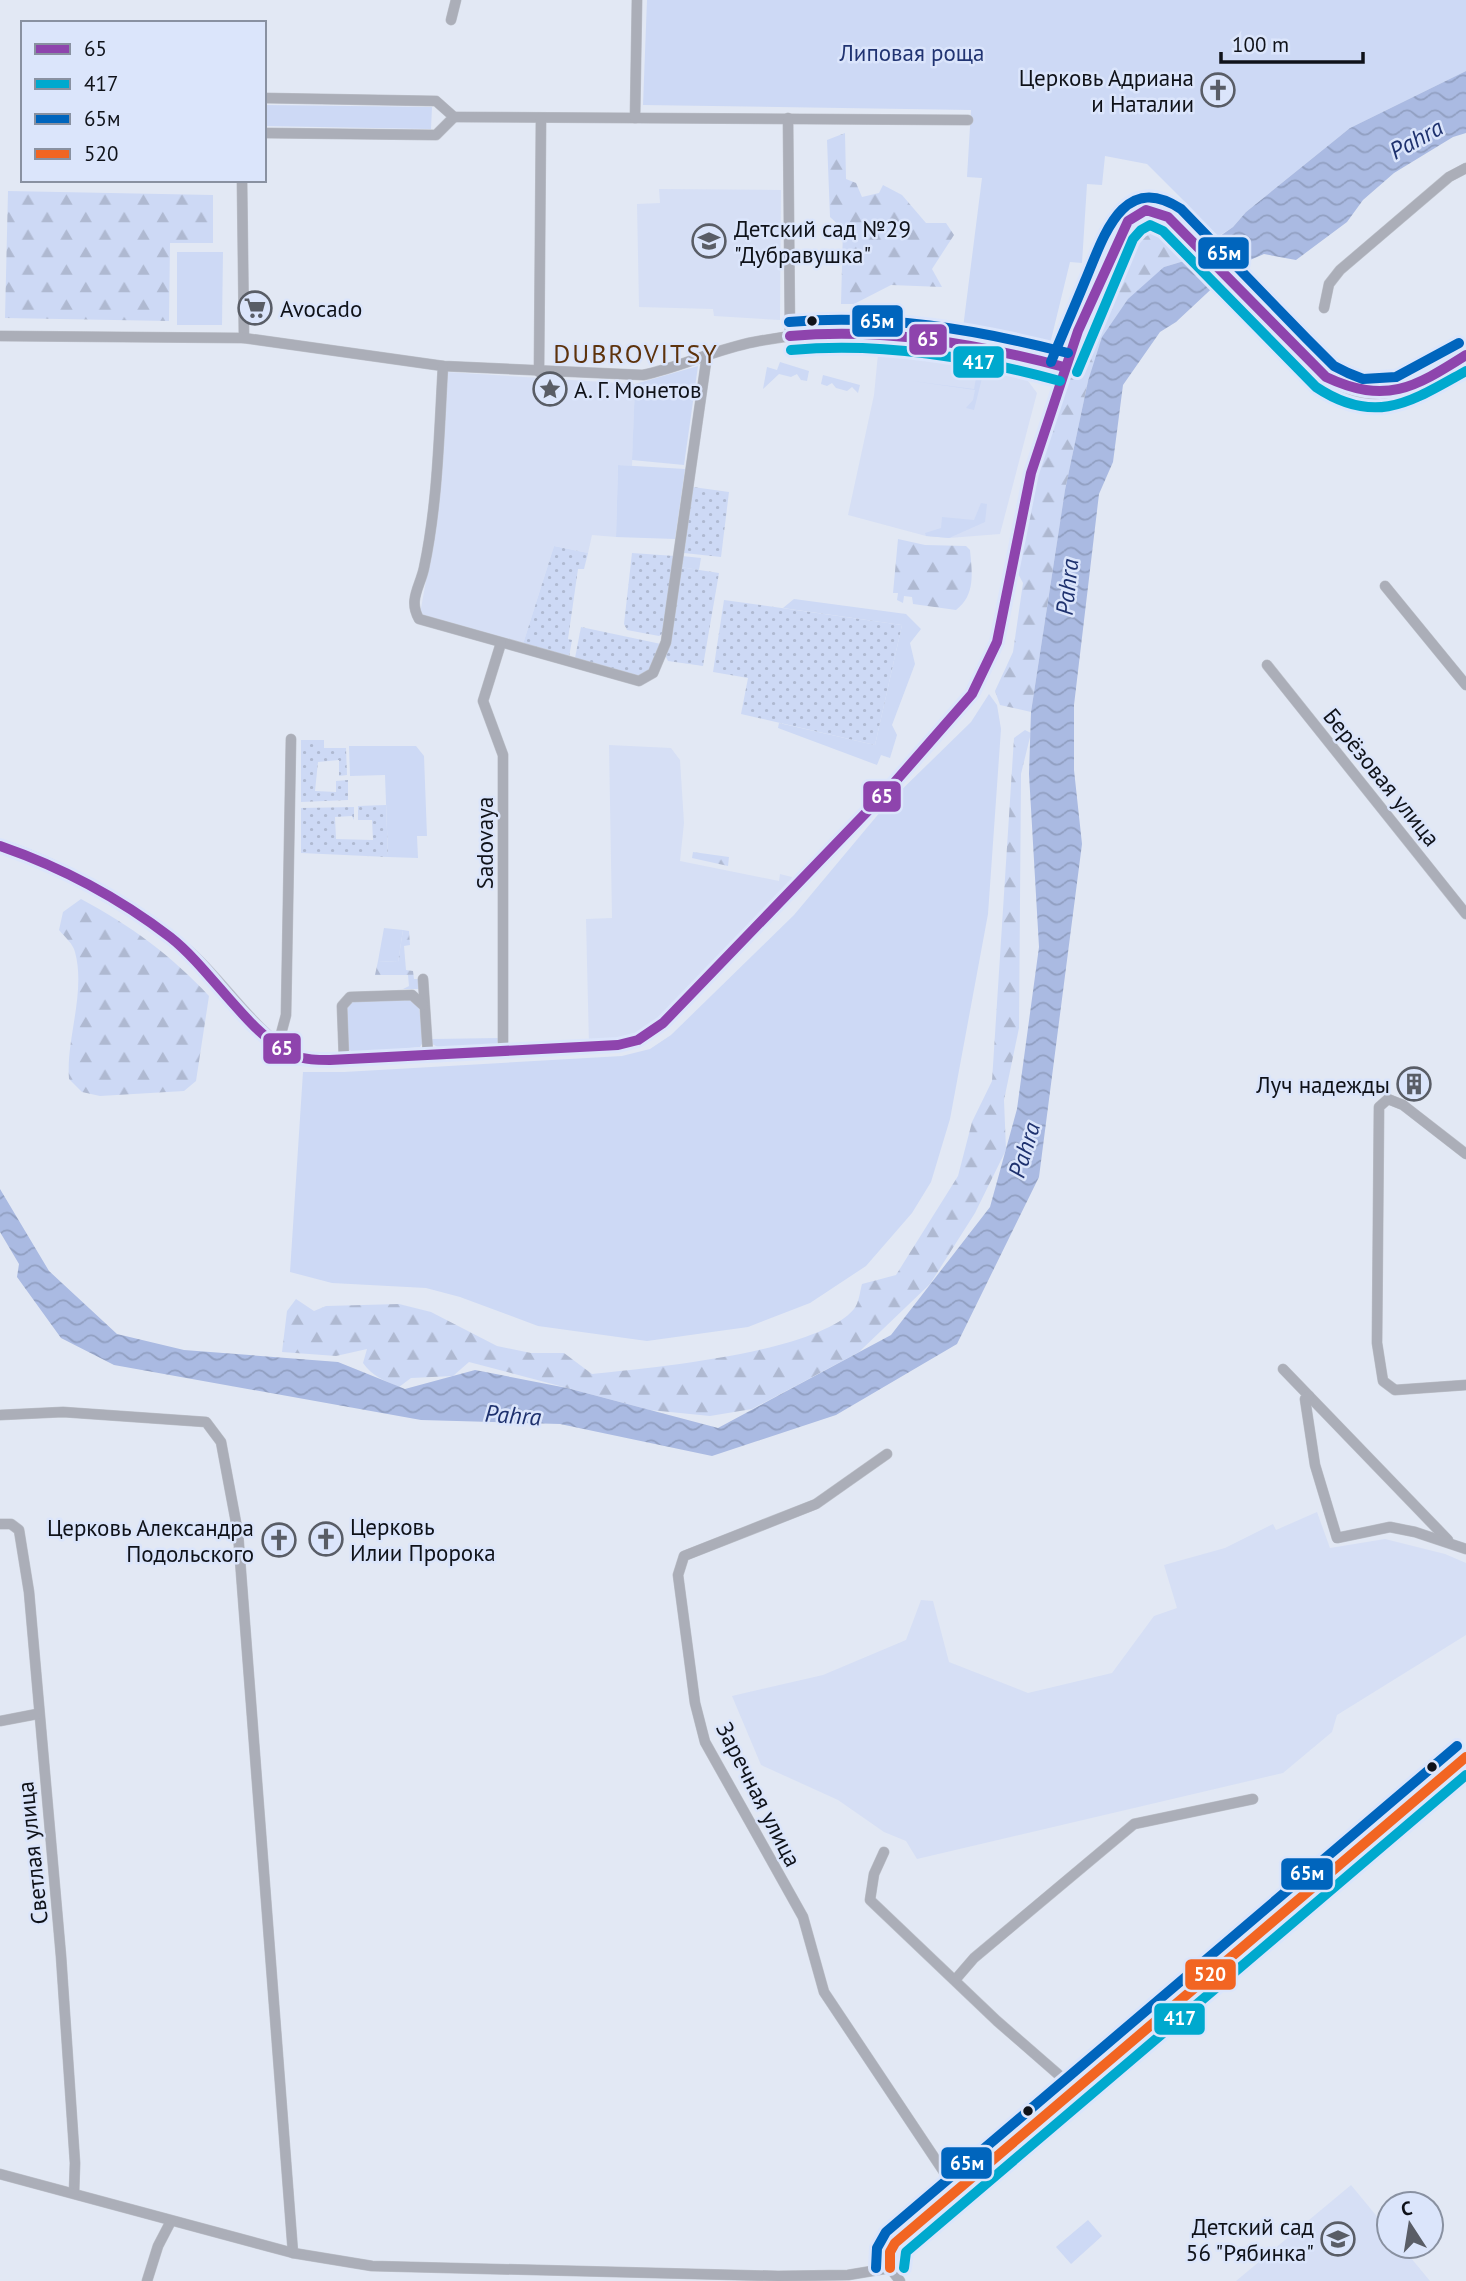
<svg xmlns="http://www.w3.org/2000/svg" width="1466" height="2281" font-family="'PT Sans',sans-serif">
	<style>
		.built { fill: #d6dff5 }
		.green { fill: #cdd9f5 }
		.forest { fill: url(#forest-firs) }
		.garden { fill: url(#garden-dots) }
		.water { fill: url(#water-waves) }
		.pier { fill: #e2e8f4 }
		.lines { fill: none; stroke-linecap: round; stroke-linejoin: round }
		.minor-casing { stroke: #bec2cb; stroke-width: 11 }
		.major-casing { stroke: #bec2cb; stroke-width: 14 }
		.minor { stroke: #abaeb8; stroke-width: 10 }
		.major { stroke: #a2a7b3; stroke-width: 12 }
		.bus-1-casing { stroke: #dbe5fb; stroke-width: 16 }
		.bus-2-casing { stroke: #dbe5fb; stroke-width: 16 }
		.bus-3-casing { stroke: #dbe5fb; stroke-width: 16 }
		.bus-4-casing { stroke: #dbe5fb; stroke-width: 16 }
		.bus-1 { stroke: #8e44ad; stroke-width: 10 }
		.bus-2 { stroke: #00a9ce; stroke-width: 10 }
		.bus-3 { stroke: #0065bd; stroke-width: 10 }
		.bus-4 { stroke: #f26522; stroke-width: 10 }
		.bus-dot { fill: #0f1219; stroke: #dbe5fb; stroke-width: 2.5 }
		.labels { text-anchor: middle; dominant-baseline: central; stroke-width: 5; stroke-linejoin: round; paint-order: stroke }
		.park-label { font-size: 23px; fill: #213472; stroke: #dbe5fb }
		.poi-label { font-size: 23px; fill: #0f1219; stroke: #dbe5fb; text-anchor: end }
		.street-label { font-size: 23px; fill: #0f1219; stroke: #dbe5fb }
		.water-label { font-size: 24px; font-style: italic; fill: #1e316e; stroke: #dbe5fb }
		.quarter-label { font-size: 26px; letter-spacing: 2px; fill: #5e330c; stroke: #dbe5fb }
		.line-badge { stroke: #dbe5fb; stroke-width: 2.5 }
		.badge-label { font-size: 19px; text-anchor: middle; font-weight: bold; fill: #fff }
	</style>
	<defs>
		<pattern id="forest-firs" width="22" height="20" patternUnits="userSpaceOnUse" patternTransform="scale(1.75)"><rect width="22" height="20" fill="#cdd9f5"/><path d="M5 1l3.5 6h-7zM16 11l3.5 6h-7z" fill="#afb9d1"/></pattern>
		<pattern id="garden-dots" width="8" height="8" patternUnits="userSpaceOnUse" patternTransform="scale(1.75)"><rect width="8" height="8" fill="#cdd9f5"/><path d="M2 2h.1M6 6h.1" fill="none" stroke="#afb9d1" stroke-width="1.8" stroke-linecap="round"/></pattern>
		<pattern id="water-waves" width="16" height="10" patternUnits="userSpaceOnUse" patternTransform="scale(1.75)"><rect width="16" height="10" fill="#aabae2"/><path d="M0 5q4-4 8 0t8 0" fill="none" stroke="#919fc1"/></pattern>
	</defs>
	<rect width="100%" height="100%" fill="#e2e8f4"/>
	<g class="built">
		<path d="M659,189L781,190L780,320L714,316L713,309L639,307L637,204L660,203Z"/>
		<path d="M898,341L1013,361L1037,393L1000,534L949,538L926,536L848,515L874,395L878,354L886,343Z"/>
		<path d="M447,372L635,384L632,466L618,465L616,537L592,535L588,553L554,546L523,644L420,614L427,575Z"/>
		<path d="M609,745L671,748L680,760L684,823L680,861L779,881L780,874L792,877L790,886L650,1034L589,1046L586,919L612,918Z"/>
		<path d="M1317,1512L1330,1548L1385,1539L1445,1554L1466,1563V1635L1337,1715L1332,1732L1283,1773L917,1859L906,1841L884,1832L838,1800L761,1765L732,1696L823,1675L906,1640L921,1600L933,1601L949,1662L1028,1693L1112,1673L1154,1616L1177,1608L1164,1565L1225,1548L1273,1524L1276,1530Z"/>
		<path d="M1351,2185L1389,2231V2246H1401L1430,2281H1236Z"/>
	</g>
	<g class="green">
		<path d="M647,0H1466V71L1350,128L1246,212L1233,227L1211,241L1179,214L1188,205L1147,164L1105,156L1102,185L1087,184L1082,263L1070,262L1049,348L963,328L982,178L967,177L971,110L643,105Z"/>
		<path d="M264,105L432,107L431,129L264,126Z"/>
		<path d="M177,252H223L222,325H177Z"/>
		<path d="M852,337V343H805L809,338Z"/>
		<path d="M982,357L986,362L974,410L966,408L973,400L975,390L912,381L974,389L979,361Z"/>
		<path d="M780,362L809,371L807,381L801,380L797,374L791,377L779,374L763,389L767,367L777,370Z"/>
		<path d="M698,366L684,465L632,460L635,384Z"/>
		<path d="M823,375L860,385L858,393L852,387L847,391L836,388L832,383L827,386L821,384Z"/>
		<path d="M618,465L685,469L675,539L616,537Z"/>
		<path d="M981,503L987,504L985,522L949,538L926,536L925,533L941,528L942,517L974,520Z"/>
		<path d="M682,556L701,558L699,570L680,567Z"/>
		<path d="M794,599L906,614L921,629L910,643L915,664L892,725L897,735L890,758L881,755L877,765L778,728L779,723L875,745L902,625L783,608Z"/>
		<path d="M989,694L997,705L1001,729L988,914L950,1119L931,1182L912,1213L866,1266L810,1303L748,1327L647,1341L538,1326L460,1297L426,1288L332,1283L290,1272L303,1072H344L622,1056L650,1049L671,1035L794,915L886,805L971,722Z"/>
		<path d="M349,746H416L424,756L427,836H417L418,858L388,857L385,775L350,776Z"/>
		<path d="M384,928L403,930L398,962L378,961Z"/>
		<path d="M418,998L423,1042L420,1047L356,1053L349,1050L345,1001Z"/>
		<path d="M500,1038L496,1045L491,1046L440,1048L432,1044V1039Z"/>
		<path d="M1088,2220L1102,2236L1071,2264L1056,2247Z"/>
	</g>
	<g class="forest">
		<path d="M845,133L846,179L856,183L862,197L879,193L883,185L902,195L926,223H946L954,235L932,269L942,287L891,285L854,304H841L843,229L830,217L827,140Z"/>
		<path d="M8,191L213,195V243H170L169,321L5,318Z"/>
		<path d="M1144,220L1184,261L1164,267L1088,381L1065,490L1031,712L1000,705L995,691L1013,652L1023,583L1013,564L1045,424L1128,221Z"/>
		<path d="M898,539L925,545L966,546L970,550C972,572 976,595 956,610L913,604L912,597L904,596L903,603L897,600L898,593H893Z"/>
		<path d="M1025,730L1031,733L1021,774L1019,1028L1004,1100L1006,1150L975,1213L930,1284L859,1352L752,1409L710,1416L650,1410L469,1362L453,1376L411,1378L399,1387C385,1381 372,1376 363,1363L367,1349L336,1356L282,1352L287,1311L296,1299L314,1311L326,1306L399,1304L431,1312L497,1346L531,1353H564L592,1374C650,1368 817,1353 854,1309C859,1303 860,1291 862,1284L896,1275L958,1176L972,1122L992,1081L1014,738Z"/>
		<path d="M693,852L729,857L728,866L692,858Z"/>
		<path d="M81,899C130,925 172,956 209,996L196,1081L184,1091L100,1096L82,1092L69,1079C66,1038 86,993 75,952C73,944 65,937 59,930L63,912Z"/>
		<path d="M403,930L409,931L410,945L404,946L406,970L413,971L414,979H420V989H403L409,986L408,975H375L378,961L398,962Z"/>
	</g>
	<g class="garden">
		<path d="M693,487L729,492L721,557L684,553Z"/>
		<path d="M554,546L588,553L584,569H578L568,639L572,640L569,657L523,644Z"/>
		<path d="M632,553L675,556L664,633L659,636L627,630L624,624Z"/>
		<path d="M680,567L719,573L703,666L668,661L666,657Z"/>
		<path d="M724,600L902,625L875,745L741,714L748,678L713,672Z"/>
		<path d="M581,627L661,644L650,671L639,677L575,658Z"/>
		<path d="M301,740H324V748H346L347,775L339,776V760L318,762L315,791L336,792V781L348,780V800L301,802Z"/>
		<path d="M386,805L388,857L301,853V808L354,807V820L352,816L335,817L336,839L373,840L372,820H358V806Z"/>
	</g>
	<path class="water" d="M1466,71V133L1453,137L1394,173L1363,200L1347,222L1296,260L1264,254L1236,266L1176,322L1160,332L1123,385L1113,462L1099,494L1074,705V770L1082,844L1039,1177L957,1344L836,1415L712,1456L560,1424L421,1420L114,1365L61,1338L17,1277L19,1264L0,1232V1189L49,1271L117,1334L184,1350L338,1362L405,1389L475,1370L567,1388L718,1428L891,1335L990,1207L1017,1109L1039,947L1029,774L1031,712L1065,490L1088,381L1102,337L1128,299L1164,267L1184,261L1233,227L1246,212L1350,128Z"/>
	<path class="pier" d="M1206,240L1236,271L1220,286L1189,253Z"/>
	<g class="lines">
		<defs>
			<g id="minor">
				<path d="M451,20L456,0"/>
				<path d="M264,98L436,101L454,117L436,135L264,133"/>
				<path d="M454,117L968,120"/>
				<path d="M635,118L637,0"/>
				<path d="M788,118L790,336"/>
				<path d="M242,180L244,338"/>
				<path d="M1324,308L1329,284L1340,270L1449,177L1466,168"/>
				<path d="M0,336L244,338L443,366L643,375C681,367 716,349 754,342C864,320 959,338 1064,367"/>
				<path d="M443,366C439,433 438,502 424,568C420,587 408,600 419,619L639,681L653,673L666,642L707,355"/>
				<path d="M539,372L541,118"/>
				<path d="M1385,586L1466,685"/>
				<path d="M501,643L483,701L503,755V1050"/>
				<path d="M1267,665L1466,914"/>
				<path d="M423,979L428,1054"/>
				<path d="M278,1045L286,1015L291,739"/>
				<path d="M344,1059L342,1006L350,997L412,995L423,1005"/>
				<path d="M1466,1154L1403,1105L1388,1099L1379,1107L1377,1343L1383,1381L1395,1390L1466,1385"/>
				<path d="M1283,1369L1448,1540"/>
				<path d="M1309,1396L1305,1399L1315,1465L1337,1538L1390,1527L1415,1532L1466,1549"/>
				<path d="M0,1415L63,1412L206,1422L221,1442L238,1533L293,2253"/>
				<path d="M887,1454L816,1504L684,1556L678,1575L695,1703L705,1742L803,1917L824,1992L956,2190"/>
				<path d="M0,1524H11L19,1530L29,1592L61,1956L75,2163L74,2193"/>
				<path d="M0,1721L37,1714"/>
				<path d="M884,1852L874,1874L870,1900L997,2021L1075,2089"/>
				<path d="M955,1980L974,1958L1134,1824L1253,1799"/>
				<path d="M0,2174L293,2253L372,2266L778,2276L848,2275L890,2268"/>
				<path d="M890,2268V2252L895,2243L1466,1757"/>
				<path d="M890,2268L900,2281"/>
				<path d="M147,2281L158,2246L171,2221"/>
			</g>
			<path id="major" d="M0,846C61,865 141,911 189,953C220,980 256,1035 291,1054C307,1062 326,1060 344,1059L618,1045L638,1040L663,1023L887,791L972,694L997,642L1031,473L1078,331L1128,221L1146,210L1157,211L1168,217L1326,377C1386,410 1414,388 1466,355"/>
		</defs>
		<use href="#minor" class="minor-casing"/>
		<use href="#major" class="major-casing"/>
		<use href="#minor" class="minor"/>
		<use href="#major" class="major"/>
		<defs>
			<g id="bus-1">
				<path d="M790,336C885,328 973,343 1064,367"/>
				<path d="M0,846C61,867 119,898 170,937C211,969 249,1035 293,1055C305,1060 318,1060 330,1060L618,1045L638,1040L663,1023L887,791L972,694L997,642L1031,473L1078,331L1128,221L1146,210L1168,217L1326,377C1386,405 1414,388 1466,355"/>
			</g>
			<g id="bus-2">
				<path d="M791,350C884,342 971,357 1060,381"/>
				<path d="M1077,372L1133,239L1141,230L1150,225L1163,231L1316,387C1376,427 1412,401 1466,371"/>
				<path d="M904,2268L906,2252L1466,1775"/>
			</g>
			<g id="bus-3">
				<path d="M789,322C885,314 975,329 1068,353"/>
				<path d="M1051,362C1062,335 1074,308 1085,281C1103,239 1122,170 1181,209L1307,339L1334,366L1348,373L1363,379L1396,377L1459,343"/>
				<path d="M876,2268L877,2248L886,2232L1457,1746"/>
			</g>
			<path id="bus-4" d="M890,2268V2252L895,2243L1466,1757"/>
		</defs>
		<use href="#bus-1" class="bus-1-casing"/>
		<use href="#bus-2" class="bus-2-casing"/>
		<use href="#bus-3" class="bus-3-casing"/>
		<use href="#bus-4" class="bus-4-casing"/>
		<use href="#bus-1" class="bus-1"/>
		<use href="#bus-2" class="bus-2"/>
		<use href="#bus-3" class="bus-3"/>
		<use href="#bus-4" class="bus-4"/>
	</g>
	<defs>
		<symbol id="church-ring" viewBox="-11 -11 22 22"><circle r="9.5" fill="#dbe5fb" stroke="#595d66" stroke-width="1.5"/><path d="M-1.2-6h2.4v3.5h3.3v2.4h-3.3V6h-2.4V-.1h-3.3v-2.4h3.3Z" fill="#595d66"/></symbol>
		<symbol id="school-ring" viewBox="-11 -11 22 22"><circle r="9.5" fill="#dbe5fb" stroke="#595d66" stroke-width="1.5"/><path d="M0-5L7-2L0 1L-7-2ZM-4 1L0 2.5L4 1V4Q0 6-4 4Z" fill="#595d66"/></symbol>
		<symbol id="supermarket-ring" viewBox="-11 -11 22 22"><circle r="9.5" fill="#dbe5fb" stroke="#595d66" stroke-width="1.5"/><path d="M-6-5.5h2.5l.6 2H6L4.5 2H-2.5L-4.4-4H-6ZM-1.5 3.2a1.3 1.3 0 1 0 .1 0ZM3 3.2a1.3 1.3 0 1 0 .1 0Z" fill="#595d66"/></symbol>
		<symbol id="sight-ring" viewBox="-11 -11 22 22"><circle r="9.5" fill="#dbe5fb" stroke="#595d66" stroke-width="1.5"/><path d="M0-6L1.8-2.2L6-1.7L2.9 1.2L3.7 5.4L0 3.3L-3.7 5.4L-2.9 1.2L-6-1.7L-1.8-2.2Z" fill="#595d66"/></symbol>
		<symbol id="building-ring" viewBox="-11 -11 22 22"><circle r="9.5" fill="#dbe5fb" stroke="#595d66" stroke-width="1.5"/><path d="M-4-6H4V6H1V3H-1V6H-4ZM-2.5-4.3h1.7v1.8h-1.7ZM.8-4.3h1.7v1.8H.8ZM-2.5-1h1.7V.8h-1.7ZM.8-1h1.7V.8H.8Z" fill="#595d66"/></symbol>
	</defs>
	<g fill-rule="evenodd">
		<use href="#church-ring" x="1199" y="71" width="38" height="38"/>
		<use href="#school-ring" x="690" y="222" width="38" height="38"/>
		<use href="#supermarket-ring" x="236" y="289" width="38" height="38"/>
		<use href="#sight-ring" x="531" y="370" width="38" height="38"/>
		<use href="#building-ring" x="1395" y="1065" width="38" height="38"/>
		<use href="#church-ring" x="307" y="1520" width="38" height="38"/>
		<use href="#church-ring" x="260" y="1521" width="38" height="38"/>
		<use href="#school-ring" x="1319" y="2220" width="38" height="38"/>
	</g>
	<g class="bus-dot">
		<circle cx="812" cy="321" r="6"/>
		<circle cx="1432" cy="1767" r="6"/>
		<circle cx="1028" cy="2111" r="6"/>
	</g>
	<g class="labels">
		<g class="park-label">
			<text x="912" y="52">Липовая роща</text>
		</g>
		<g class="poi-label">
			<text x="1194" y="77">Церковь Адриана<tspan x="1194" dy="26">и Наталии</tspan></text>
			<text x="734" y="228" text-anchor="start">Детский сад №29<tspan x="734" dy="26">"Дубравушка"</tspan></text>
			<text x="280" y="308" text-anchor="start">Avocado</text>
			<text x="574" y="389" text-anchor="start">А. Г. Монетов</text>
			<text x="1390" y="1084">Луч надежды</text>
			<text x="350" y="1526" text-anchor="start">Церковь<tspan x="350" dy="26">Илии Пророка</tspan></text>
			<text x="254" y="1527">Церковь Александра<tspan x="254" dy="26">Подольского</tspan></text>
			<text x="1314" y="2226">Детский сад<tspan x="1314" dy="26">56 "Рябинка"</tspan></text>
		</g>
		<g class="street-label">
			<text transform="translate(1382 777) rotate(51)">Берёзовая улица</text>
			<text transform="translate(484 843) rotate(-90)">Sadovaya</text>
			<text transform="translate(759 1794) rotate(63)">Заречная улица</text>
			<text transform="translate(32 1853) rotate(-96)">Светлая улица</text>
		</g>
		<g class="water-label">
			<text transform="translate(1416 139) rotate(-29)">Pahra</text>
			<text transform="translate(1067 587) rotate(-84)">Pahra</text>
			<text transform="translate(1024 1150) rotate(-73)">Pahra</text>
			<text transform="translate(513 1415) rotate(4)">Pahra</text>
		</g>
		<g class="quarter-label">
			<text x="636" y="353">DUBROVITSY</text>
		</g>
	</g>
	<g class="line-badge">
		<rect x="1197" y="236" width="53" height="34" rx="7" fill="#0065bd"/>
		<rect x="851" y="304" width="53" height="34" rx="7" fill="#0065bd"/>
		<rect x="908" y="323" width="40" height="33" rx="7" fill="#8e44ad"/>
		<rect x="952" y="345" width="53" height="34" rx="7" fill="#00a9ce"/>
		<rect x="862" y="780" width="40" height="33" rx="7" fill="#8e44ad"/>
		<rect x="262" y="1032" width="40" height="33" rx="7" fill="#8e44ad"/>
		<rect x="1280" y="1857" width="54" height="34" rx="7" fill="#0065bd"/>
		<rect x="1184" y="1958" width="53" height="33" rx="7" fill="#f26522"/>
		<rect x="1153" y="2002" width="53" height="34" rx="7" fill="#00a9ce"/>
		<rect x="940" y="2146" width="53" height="34" rx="7" fill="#0065bd"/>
	</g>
	<g class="badge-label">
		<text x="1224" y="260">65м</text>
		<text x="877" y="328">65м</text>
		<text x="928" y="346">65</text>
		<text x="979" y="369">417</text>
		<text x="882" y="803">65</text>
		<text x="282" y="1055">65</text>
		<text x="1307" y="1880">65м</text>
		<text x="1210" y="1981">520</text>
		<text x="1180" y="2025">417</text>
		<text x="967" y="2170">65м</text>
	</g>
	<rect x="21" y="21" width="245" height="161" fill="#dbe5fb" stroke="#8991a1" stroke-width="2"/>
	<rect x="35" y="44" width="35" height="10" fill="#8e44ad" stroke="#8991a1" stroke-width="2"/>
	<text x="84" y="56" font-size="21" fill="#0f1219">65</text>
	<rect x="35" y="79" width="35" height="10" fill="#00a9ce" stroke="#8991a1" stroke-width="2"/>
	<text x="84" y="91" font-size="21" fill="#0f1219">417</text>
	<rect x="35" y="114" width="35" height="10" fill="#0065bd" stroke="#8991a1" stroke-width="2"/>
	<text x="84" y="126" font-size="21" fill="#0f1219">65м</text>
	<rect x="35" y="149" width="35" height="10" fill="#f26522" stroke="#8991a1" stroke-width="2"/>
	<text x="84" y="161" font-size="21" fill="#0f1219">520</text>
	<g transform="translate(1410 2225) rotate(348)"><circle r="33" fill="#dbe5fb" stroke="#8991a1" stroke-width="2"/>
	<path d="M0-5L12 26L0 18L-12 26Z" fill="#595d66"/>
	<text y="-10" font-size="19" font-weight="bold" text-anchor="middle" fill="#0f1219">С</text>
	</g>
	<path d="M1221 52v10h142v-10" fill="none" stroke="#0f1219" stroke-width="3.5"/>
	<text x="1232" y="52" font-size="21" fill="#0f1219" stroke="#dbe5fb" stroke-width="5" paint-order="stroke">100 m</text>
</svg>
